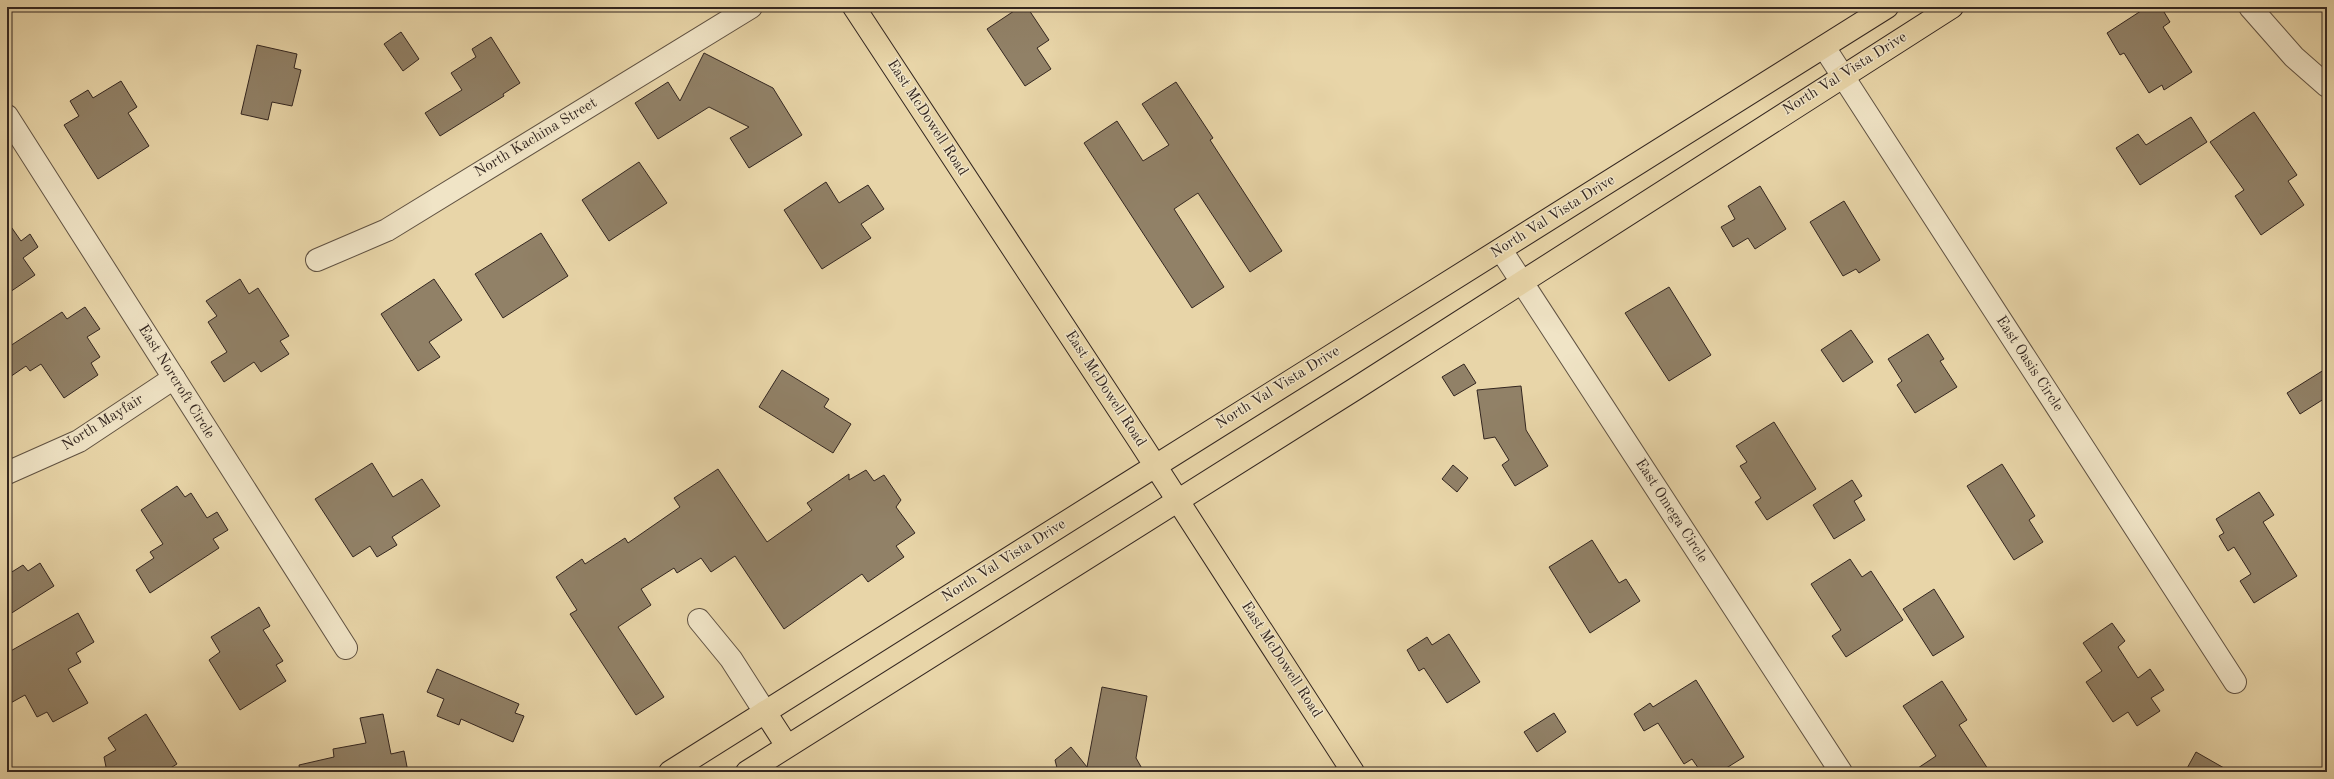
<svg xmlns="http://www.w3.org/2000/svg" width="2334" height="779" font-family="'Old Standard TT',serif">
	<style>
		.building { fill: #918167; stroke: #332620 }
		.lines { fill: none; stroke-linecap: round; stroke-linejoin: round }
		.minor-casing { stroke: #605242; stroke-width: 24 }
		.major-casing { stroke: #332620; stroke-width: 24 }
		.minor { stroke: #f0e4c6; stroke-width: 22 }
		.major { stroke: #e8d5a8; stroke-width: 22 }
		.labels { text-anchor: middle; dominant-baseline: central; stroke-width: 3; stroke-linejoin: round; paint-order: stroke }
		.street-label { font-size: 15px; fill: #332620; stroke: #f0e4c6 }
	</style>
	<rect width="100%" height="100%" fill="#e8d5a8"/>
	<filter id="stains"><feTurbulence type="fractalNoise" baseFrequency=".005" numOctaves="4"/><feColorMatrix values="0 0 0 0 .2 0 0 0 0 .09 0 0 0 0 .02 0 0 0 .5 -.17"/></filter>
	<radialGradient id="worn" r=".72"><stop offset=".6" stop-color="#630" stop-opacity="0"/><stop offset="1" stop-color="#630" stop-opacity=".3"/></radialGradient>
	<g class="building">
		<path d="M1020,7H1027L1049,40L1037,48L1051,69L1025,86L987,29Z"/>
		<path d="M2147,7H2161L2170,22L2163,27L2192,72L2164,90L2162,85L2149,93L2124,53L2120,55L2107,33Z"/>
		<path d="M401,32L419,59L403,71L384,44Z"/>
		<path d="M491,37L520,83L503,94L504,96L440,136L425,113L462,90L451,73L476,57L472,49Z"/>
		<path d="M257,45L297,54L294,68L301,70L292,106L272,102L268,120L241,114Z"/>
		<path d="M704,53L773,88L802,135L749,168L730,138L749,127L709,107L658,139L635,103L668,82L680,101Z"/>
		<path d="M121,81L137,107L128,113L149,146L98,179L64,125L79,116L70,101L88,90L93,98Z"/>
		<path d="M1176,82L1213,138L1210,140L1282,251L1250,272L1198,193L1174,209L1224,287L1192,308L1084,143L1117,121L1143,161L1169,145L1142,104Z"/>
		<path d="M2254,112L2297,175L2288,181L2304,205L2261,235L2235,196L2244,190L2210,142Z"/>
		<path d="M2191,117L2207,142L2140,185L2116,148L2138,134L2146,145Z"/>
		<path d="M639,162L667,203L609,241L582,200Z"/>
		<path d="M826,182L839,203L868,185L884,209L861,224L871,238L822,269L784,210Z"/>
		<path d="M1760,186L1786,229L1755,249L1748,238L1733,247L1721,227L1735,219L1728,206Z"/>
		<path d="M1844,201L1880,260L1859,273L1856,269L1843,276L1810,222Z"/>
		<path d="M7,221L21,241L30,234L38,247L23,258L35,275L7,294Z"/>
		<path d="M541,233L568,276L503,318L475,274Z"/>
		<path d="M240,279L249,294L258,288L289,336L280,341L289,354L261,372L254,362L224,382L211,362L227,352L208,322L217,316L206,301Z"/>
		<path d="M434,279L462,320L429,342L440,357L418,371L381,314Z"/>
		<path d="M1669,287L1711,355L1669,381L1625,313Z"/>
		<path d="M85,307L100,329L87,337L100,357L91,363L98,375L64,398L41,364L30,371L26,366L7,379V348L62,312L67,319Z"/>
		<path d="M1851,330L1873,362L1843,382L1821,350Z"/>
		<path d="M1928,334L1944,359L1940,361L1957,387L1915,413L1897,385L1902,381L1888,359Z"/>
		<path d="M1464,364L1476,383L1454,396L1442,377Z"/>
		<path d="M2327,368V397L2300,414L2287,393Z"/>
		<path d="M782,370L829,399L824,407L851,424L833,453L759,407Z"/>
		<path d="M1521,386L1526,430L1548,466L1515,486L1502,465L1509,460L1495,437L1484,439L1477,390Z"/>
		<path d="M1774,422L1816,489L1767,520L1755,502L1761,498L1740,466L1747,462L1736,446Z"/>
		<path d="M372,463L393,497L422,479L440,506L392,537L397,545L377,557L370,546L353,557L315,499Z"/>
		<path d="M2002,464L2035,516L2029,520L2043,542L2014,560L1967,486Z"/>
		<path d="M1453,465L1468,478L1457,492L1442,479Z"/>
		<path d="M718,469L767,542L812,510L807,503L849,474V480L866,470L874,481L884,475L901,500L896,507L915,533L896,546L904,557L868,582L862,574L784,629L735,556L711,572L701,558L677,573L674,568L641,589L651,605L618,627L664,697L636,715L570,614L577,610L556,577L582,559L585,564L625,538L628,543L680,507L674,498Z"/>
		<path d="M1852,480L1862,496L1854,501L1865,520L1834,539L1813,505Z"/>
		<path d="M177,486L185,497L191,493L207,518L217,512L228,530L213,539L219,548L150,593L136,570L154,558L150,552L163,544L141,510Z"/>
		<path d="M2259,492L2274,515L2263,522L2297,576L2254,603L2240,581L2251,574L2234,547L2228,551L2219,536L2224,533L2216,519Z"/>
		<path d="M1592,540L1619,583L1626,579L1640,601L1590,633L1549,567Z"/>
		<path d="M1850,559L1862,577L1871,571L1903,620L1846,657L1832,636L1841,630L1811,584Z"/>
		<path d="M40,563L54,586L7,616V575L23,565L28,571Z"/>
		<path d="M1934,589L1964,637L1933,656L1903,609Z"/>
		<path d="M259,607L270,626L263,630L283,661L276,665L286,681L240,710L209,660L220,652L211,637Z"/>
		<path d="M78,613L94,642L76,653L81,662L68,669L88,703L53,722L47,712L37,717L25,695L7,705V653Z"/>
		<path d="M2112,623L2125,641L2118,647L2138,678L2150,669L2164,690L2151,698L2160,711L2137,726L2128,712L2113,722L2086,682L2102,671L2083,643Z"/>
		<path d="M1449,634L1480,682L1447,703L1424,668L1419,671L1407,650L1427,637L1432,645Z"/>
		<path d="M437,669L519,704L515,713L524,716L513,742L461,719L459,725L437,716L444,699L427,692Z"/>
		<path d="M1696,680L1744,757L1720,772H1701L1692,759L1684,764L1658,723L1644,731L1634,714L1650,703L1653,707Z"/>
		<path d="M1942,681L1967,720L1959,725L1990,772H1912L1936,756L1903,706Z"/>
		<path d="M1102,687L1147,696L1136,758L1144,772H1058L1055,760L1071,747L1087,767Z"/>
		<path d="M1554,713L1566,732L1537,752L1524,732Z"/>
		<path d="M146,714L177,764L164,772H107L104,757L116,750L108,738Z"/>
		<path d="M383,714L391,754L404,751L408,772H300L299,765L334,757L333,749L366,743L360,718Z"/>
		<path d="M2196,752L2231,772H2185Z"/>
	</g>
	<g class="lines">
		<defs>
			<g id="minor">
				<path d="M2250,7L2294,57L2327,86"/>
				<path d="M1824,47L2235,682"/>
				<path d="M7,116L346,648"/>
				<path d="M1501,250L1841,772"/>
				<path d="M317,260L387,230L751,7"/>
				<path d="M7,473L79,441L174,378"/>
				<path d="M699,620L731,659L765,712"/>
			</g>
			<g id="major">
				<path d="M854,7L1140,442L1353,772"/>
				<path d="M765,712L787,746"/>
				<path d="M670,772C1075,516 1481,261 1887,7"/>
				<path d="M747,772L1355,389L1952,7"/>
			</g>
		</defs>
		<use href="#minor" class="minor-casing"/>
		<use href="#major" class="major-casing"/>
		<use href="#minor" class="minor"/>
		<use href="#major" class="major"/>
	</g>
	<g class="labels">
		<g class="street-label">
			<text transform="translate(1845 74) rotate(-32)">North Val Vista Drive</text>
			<text transform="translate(927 118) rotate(57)">East McDowell Road</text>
			<text transform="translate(536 138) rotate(-31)">North Kachina Street</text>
			<text transform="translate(1553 217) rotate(-32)">North Val Vista Drive</text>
			<text transform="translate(2029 364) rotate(57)">East Oasis Circle</text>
			<text transform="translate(176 382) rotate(58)">East Norcroft Circle</text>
			<text transform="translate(1278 388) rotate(-32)">North Val Vista Drive</text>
			<text transform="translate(1105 389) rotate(57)">East McDowell Road</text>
			<text transform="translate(103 423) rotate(-32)">North Mayfair</text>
			<text transform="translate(1671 511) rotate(57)">East Omega Circle</text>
			<text transform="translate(1004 561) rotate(-32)">North Val Vista Drive</text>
			<text transform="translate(1281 660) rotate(57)">East McDowell Road</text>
		</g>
	</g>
	<rect width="2334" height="779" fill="none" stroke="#e8d5a8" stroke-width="24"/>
	<rect x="8" y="8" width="2318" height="763" fill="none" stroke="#332620" stroke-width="2"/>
	<rect x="12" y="12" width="2310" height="755" fill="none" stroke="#332620"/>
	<rect width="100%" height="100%" filter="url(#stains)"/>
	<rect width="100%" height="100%" fill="url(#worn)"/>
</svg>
